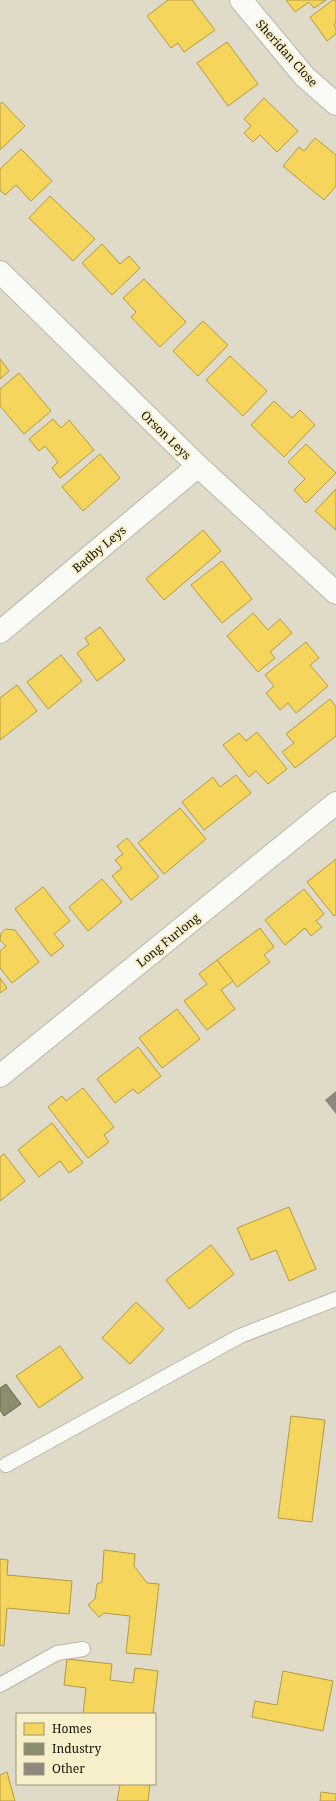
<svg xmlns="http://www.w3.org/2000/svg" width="336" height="1801" font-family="'Noto Serif',serif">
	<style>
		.homes { fill: #f6d55c; stroke: #b29a42 }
		.industry { fill: #8c8c6e; stroke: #68674e }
		.building { fill: #90887e }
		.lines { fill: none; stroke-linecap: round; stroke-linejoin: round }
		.lane-casing { stroke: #bbb7a8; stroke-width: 16 }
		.street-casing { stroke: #bbb7a8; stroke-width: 24 }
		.lane { stroke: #fafaf7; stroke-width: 14 }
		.street { stroke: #fafaf7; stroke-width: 22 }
		.labels { text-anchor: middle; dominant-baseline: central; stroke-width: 4; stroke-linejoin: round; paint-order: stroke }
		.street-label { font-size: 12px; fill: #131004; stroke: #f7eeca }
	</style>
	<rect width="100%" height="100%" fill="#e0dbc8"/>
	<g class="homes">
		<path d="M168,0H192L215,30L184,52L178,43L171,48L147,16Z"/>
		<path d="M286,0H326L314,8L309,2L295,12Z"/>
		<path d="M333,0H336V23L334,25L336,28V34L327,41L310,17Z"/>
		<path d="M227,42L258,84L228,106L197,63Z"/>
		<path d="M264,98L298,131L277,152L260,135L253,142L244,133L251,126L244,119Z"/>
		<path d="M2,102L25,126L0,150V104Z"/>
		<path d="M315,138L336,155V186L324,200L283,166L299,147L304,151Z"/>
		<path d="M21,149L52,181L31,201L16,185L5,195L0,190V169Z"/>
		<path d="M50,196L95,239L73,261L29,218Z"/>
		<path d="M102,244L120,264L129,256L140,268L112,295L82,263Z"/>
		<path d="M144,279L186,322L160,347L131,317L136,312L123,298Z"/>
		<path d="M203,321L228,345L198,376L173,351Z"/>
		<path d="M230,356L267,391L243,416L206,380Z"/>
		<path d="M0,359L9,371L0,379Z"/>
		<path d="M19,373L51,411L24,434L0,406V389Z"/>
		<path d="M274,401L292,418L300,410L315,425L284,457L251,425Z"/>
		<path d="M53,419L61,428L69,420L94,450L60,478L52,468L58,462L45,446L39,451L29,439Z"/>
		<path d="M306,444L336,473L306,503L294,490L305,479L288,462Z"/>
		<path d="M100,454L120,478L83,511L62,487Z"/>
		<path d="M336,489V530L315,511Z"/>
		<path d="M203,530L221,551L164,600L146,579Z"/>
		<path d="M222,561L252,599L222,623L191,585Z"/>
		<path d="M253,613L268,630L280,619L292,633L270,652L275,658L258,672L227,636Z"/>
		<path d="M100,627L125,660L97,681L77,653L89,644L85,638Z"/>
		<path d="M306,642L319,658L310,665L328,686L296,713L288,703L280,710L266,693L274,686L265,675Z"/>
		<path d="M61,655L82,681L48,709L27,682Z"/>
		<path d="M17,685L37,711L0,740V698Z"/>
		<path d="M330,699L336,707V736L295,768L282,752L294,743L286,734Z"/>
		<path d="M257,732L287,769L268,784L256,771L249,777L223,745L239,733L246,741Z"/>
		<path d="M236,775L251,793L204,830L182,802L213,777L220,787Z"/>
		<path d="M180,808L206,839L164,874L138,843Z"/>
		<path d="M127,838L159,877L131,900L112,876L122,868L115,860L123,854L117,846Z"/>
		<path d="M336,859V915L334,916L307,882Z"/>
		<path d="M102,879L122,902L88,931L69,907Z"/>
		<path d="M43,887L70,921L54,934L64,946L51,956L15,909Z"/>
		<path d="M304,889L324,914L316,921L322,927L311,936L305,928L285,945L265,920Z"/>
		<path d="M260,928L274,947L264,955L270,962L237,987L217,960Z"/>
		<path d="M6,929L15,930L39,962L12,983L0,968V951L6,946L0,940L1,933Z"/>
		<path d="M217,960L233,981L221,990L235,1009L207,1030L184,1001L207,984L199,974Z"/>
		<path d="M0,978L7,988L0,993Z"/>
		<path d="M177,1009L200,1039L162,1068L139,1038Z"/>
		<path d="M138,1047L161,1076L138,1094L133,1089L115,1103L97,1079Z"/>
		<path d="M83,1088L114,1127L104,1135L109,1142L88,1158L48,1107L62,1096L66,1101Z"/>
		<path d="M52,1123L83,1163L69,1173L60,1161L39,1177L18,1150Z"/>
		<path d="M4,1154L25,1181L0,1201V1157Z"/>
		<path d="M289,1207L316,1269L289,1281L276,1250L251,1260L237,1228Z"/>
		<path d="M211,1245L234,1274L189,1309L166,1280Z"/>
		<path d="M136,1302L164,1329L130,1364L102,1338Z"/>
		<path d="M60,1346L83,1378L39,1408L16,1376Z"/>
		<path d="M291,1416L325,1420L312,1522L278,1518Z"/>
		<path d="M104,1550L135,1554L134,1566L147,1583L159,1584L151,1655L126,1653L130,1616L104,1613L99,1617L88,1605L95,1599L97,1584L102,1582Z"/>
		<path d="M0,1559L8,1560L7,1575L72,1581L69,1614L7,1608L4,1646L0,1645Z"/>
		<path d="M67,1659L112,1664L110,1680L133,1683L135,1668L158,1671L153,1714H83L86,1688L64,1685Z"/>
		<path d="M283,1671L333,1681L323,1731L252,1717L255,1701L277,1705Z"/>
		<path d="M7,1772L15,1801H0V1775Z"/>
		<path d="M120,1784H150L148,1801H117Z"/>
		<path d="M321,1792L336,1794V1801H320Z"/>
	</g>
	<path class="industry" d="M6,1384L21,1404L4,1416L0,1410V1388Z"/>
	<path class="building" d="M336,1091V1114L325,1100Z"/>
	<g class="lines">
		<defs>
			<g id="lane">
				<path d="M6,1465L240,1336L336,1299"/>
				<path d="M0,1685L57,1653L83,1649"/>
			</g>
			<g id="street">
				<path d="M241,0L305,77L336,104"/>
				<path d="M0,272L198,466L336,593"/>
				<path d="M0,632L198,466"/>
				<path d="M0,1076L336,803"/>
			</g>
		</defs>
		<use href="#lane" class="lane-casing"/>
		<use href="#street" class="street-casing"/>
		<use href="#lane" class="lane"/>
		<use href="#street" class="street"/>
	</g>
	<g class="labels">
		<g class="street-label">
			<text transform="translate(287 53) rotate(48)">Sheridan Close</text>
			<text transform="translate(166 435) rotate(44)">Orson Leys</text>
			<text transform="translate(99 549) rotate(-40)">Badby Leys</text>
			<text transform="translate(168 940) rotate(-39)">Long Furlong</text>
		</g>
	</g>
	<rect x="16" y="1713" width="140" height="72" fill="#f7eeca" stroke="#9c957b"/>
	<rect x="24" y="1723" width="20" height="12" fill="#f6d55c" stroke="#9c957b"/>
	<text x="52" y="1733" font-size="12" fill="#131004">Homes</text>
	<rect x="24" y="1743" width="20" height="12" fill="#8c8c6e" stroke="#9c957b"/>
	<text x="52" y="1753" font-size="12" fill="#131004">Industry</text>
	<rect x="24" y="1763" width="20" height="12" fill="#90887e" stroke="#9c957b"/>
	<text x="52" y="1773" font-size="12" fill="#131004">Other</text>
</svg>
